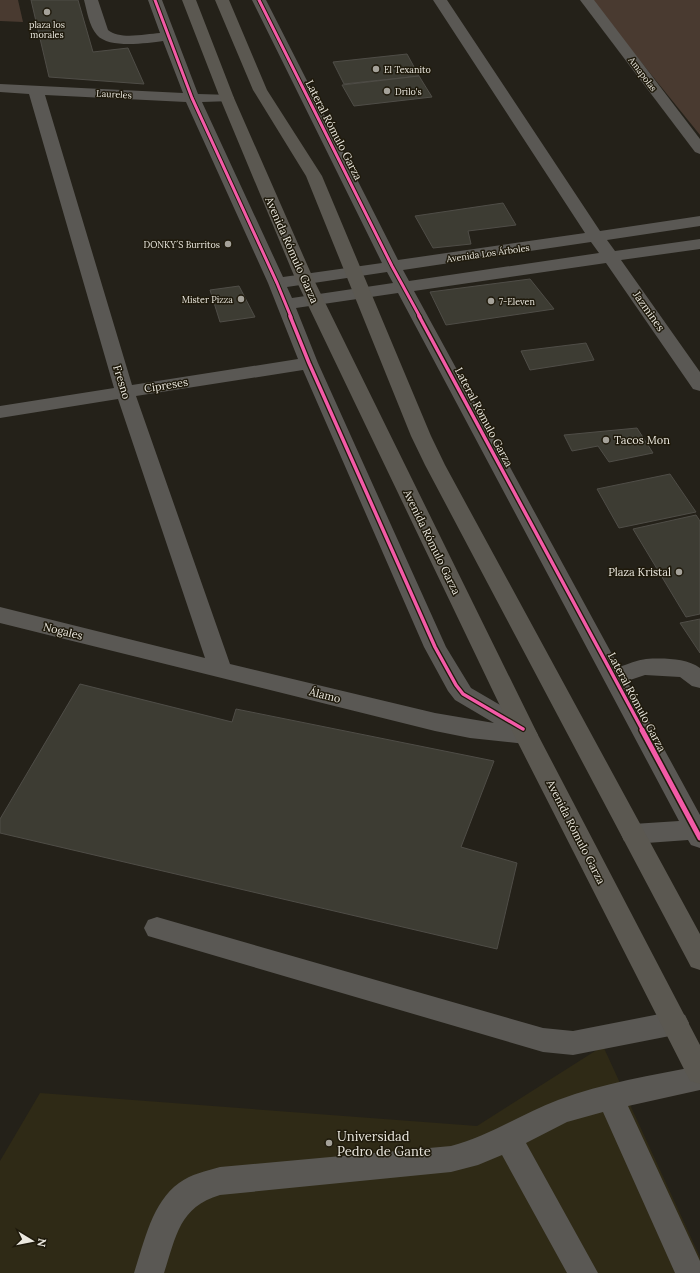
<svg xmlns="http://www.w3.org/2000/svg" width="700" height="1273" font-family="Lora,serif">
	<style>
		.built { fill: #2f2a16 }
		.green { fill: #493a30 }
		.building { fill: #3d3c33; stroke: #4f4d47 }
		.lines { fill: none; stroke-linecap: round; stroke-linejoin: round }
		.minor { fill: #5a5854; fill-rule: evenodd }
		.major { fill: #5b5851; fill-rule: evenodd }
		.cycleway-far2-casing { stroke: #1f1a0c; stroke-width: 5 }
		.cycleway-far1-casing { stroke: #1f1a0c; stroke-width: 6 }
		.cycleway-casing { stroke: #1f1a0c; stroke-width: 8 }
		.cycleway-far2 { stroke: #f35aa7; stroke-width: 3 }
		.cycleway-far1 { stroke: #f35aa7; stroke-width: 3.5 }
		.cycleway { stroke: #f35aa7; stroke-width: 5 }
		.poi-dot { fill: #a5a29a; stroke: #1f1a0c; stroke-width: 1.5 }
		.labels { text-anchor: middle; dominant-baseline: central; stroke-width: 3; stroke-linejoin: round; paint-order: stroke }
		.far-poi-label { font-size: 9px; fill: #ebe8df; stroke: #1f1a0c; text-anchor: start }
		.far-street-label { font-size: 9px; fill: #ebe8df; stroke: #1f1a0c }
		.street-label { font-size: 11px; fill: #ebe8df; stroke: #1f1a0c }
		.poi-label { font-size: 11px; fill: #ebe8df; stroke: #1f1a0c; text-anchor: start }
		.near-poi-label { font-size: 13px; fill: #ebe8df; stroke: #1f1a0c; text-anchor: start }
	</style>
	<rect width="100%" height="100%" fill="#242119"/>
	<path class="built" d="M603,1046L700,1257V1273H0V1161L40,1093L477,1126Z"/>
	<g class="green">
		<path d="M0,0H18L23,22L0,21Z"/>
		<path d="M591,0H700V135Z"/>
	</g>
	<g class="building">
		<path d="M31,0H78L93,52L128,48L144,84L49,77Z"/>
		<path d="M407,54L419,76L344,84L333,62Z"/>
		<path d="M419,76L432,97L354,106L342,85Z"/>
		<path d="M503,203L516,225L468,231L471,244L433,248L415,216Z"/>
		<path d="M530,279L554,309L446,325L430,292Z"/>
		<path d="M239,286L255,317L220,322L210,290Z"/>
		<path d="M586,343L594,360L530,370L521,351Z"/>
		<path d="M637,428L653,453L609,462L598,446L572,451L564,435Z"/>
		<path d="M670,474L696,512L619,528L597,489Z"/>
		<path d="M696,515L700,521V614L686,617L633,529Z"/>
		<path d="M700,619V653L680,623Z"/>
		<path d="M80,684L232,722L236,709L494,761L461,847L517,863L497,949L0,833V819Z"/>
	</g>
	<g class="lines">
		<g class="minor">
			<path d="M84,0H98L108,30C120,40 145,34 160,33L148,0H162L198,94L232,95L234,98L232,101L202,102L283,277L382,263L252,0H266L398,260L585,233L433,0H447L600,231L700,216V226L607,240L615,251L700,239V249L621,260L700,372V391L693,389L606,263L414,291L619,667C628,664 637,660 646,659C663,658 686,658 700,668V688L692,686L680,677L645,675L627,681L700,815V848L691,845L688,840L633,844L624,841L621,834L624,827L633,824L679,821L398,293L296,308L318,363L446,647L471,688L531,723L538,735L534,741L526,744L470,738L435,731L0,623V607L205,658L118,399L0,418V406L114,388L29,94L0,92V84L183,93L163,41C147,43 109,49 97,35C89,26 87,11 84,0ZM45,95L186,102L268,283L298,359L132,385ZM591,242L599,253L409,281L403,270ZM387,272L393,283L292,298L287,287ZM303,370L424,647L448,691L455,700L494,723L435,713L230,664L136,396Z"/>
			<path d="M580,0H594L700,139V154L695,152Z"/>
			<path d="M157,917L543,1028L573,1031L675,1011L685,1015L689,1023L685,1031L675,1035L573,1055L543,1052L148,936L144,928L148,920Z"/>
			<path d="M700,1066V1090L628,1106L700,1261V1273H675L603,1112L567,1122L526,1143L598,1273H567L502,1155L478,1165L451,1172L220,1195C179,1207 176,1237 164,1273H134C144,1243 152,1202 179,1183C191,1174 206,1171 220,1167L451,1146C489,1136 521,1114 558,1100C603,1083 652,1075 700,1066Z"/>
		</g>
		<g class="major">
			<path d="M182,0H196L234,98L313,278L538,735L700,1045V1084L690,1081L514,735L295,278L220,98Z"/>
			<path d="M215,0H229L267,90L322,176L431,436L445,465L700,934V970L691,967L425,465L411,436L306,176L253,90Z"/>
		</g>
		<defs>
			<g id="cycleway-far2">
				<path d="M155,0L192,98L277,283L291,317"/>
				<path d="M259,0L392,266L420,317"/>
			</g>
			<g id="cycleway-far1">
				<path d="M290,316L309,363L435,647L456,685L463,694L523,729"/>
				<path d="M419,316L643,731"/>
			</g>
			<path id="cycleway" d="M642,730L700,838"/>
		</defs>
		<use href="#cycleway-far2" class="cycleway-far2-casing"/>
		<use href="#cycleway-far1" class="cycleway-far1-casing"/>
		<use href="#cycleway" class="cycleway-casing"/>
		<use href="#cycleway-far2" class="cycleway-far2"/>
		<use href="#cycleway-far1" class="cycleway-far1"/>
		<use href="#cycleway" class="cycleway"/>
	</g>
	<g class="poi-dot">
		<circle cx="47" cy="12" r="4"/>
		<circle cx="376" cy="69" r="4"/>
		<circle cx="387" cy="91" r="4"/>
		<circle cx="228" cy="244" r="4"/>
		<circle cx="241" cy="299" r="4"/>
		<circle cx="491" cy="301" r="4"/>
		<circle cx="606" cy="440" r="4"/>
		<circle cx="679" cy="572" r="4"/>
		<circle cx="329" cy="1143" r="4"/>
	</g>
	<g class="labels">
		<g class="far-poi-label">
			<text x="47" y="24" text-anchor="middle">plaza los<tspan x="47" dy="10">morales</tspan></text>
			<text x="384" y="69">El Texanito</text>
			<text x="395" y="91">Drilo's</text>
			<text x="220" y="244" text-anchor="end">DONKY´S Burritos</text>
			<text x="233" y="299" text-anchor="end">Mister Pizza</text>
			<text x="499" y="301">7-Eleven</text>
		</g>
		<g class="far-street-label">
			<text transform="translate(643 74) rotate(53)">Amapolas</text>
			<text transform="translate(114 94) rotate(3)">Laureles</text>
			<text transform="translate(488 253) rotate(-8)">Avenida Los Árboles</text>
		</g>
		<g class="street-label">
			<text transform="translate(334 130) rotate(63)">Lateral Rómulo Garza</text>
			<text transform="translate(292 250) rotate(66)">Avenida Rómulo Garza</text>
			<text transform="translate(649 311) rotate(55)">Jazmines</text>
			<text transform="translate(122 382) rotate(73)">Fresno</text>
			<text transform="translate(166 385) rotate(-9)">Cipreses</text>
			<text transform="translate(484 417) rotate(62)">Lateral Rómulo Garza</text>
			<text transform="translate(432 542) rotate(64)">Avenida Rómulo Garza</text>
			<text transform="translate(63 631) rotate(14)">Nogales</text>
			<text transform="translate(325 695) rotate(14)">Álamo</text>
			<text transform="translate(637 702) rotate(62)">Lateral Rómulo Garza</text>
			<text transform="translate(576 832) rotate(63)">Avenida Rómulo Garza</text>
		</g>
		<g class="poi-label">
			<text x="614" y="440">Tacos Mon</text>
			<text x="671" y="572" text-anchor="end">Plaza Kristal</text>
		</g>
		<g class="near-poi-label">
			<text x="337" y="1136">Universidad<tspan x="337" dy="15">Pedro de Gante</tspan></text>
		</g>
	</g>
	<g transform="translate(32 1241) rotate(100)" stroke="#1f1a0c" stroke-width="3" paint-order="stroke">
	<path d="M0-3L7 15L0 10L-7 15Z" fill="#ebe8df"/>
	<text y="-6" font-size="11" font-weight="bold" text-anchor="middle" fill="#ebe8df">N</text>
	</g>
</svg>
